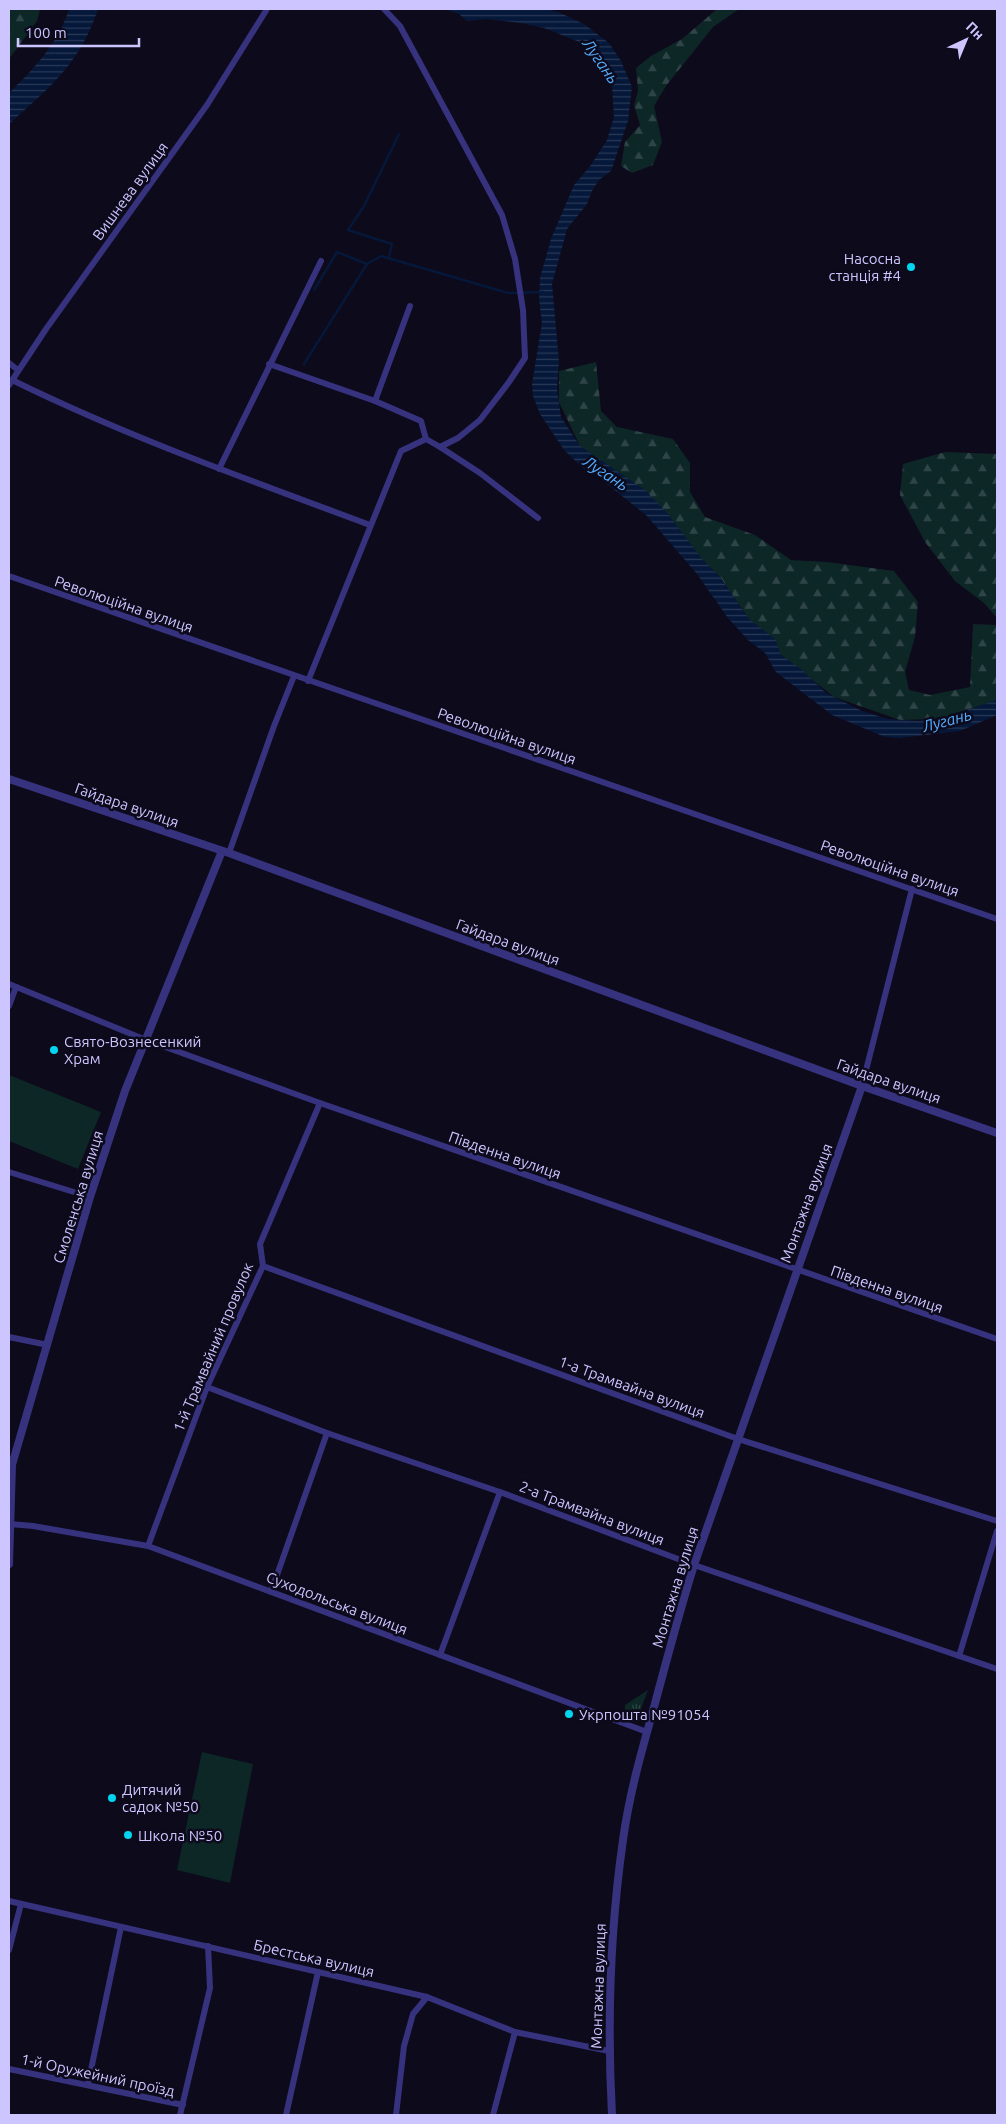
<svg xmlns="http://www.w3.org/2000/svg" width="1006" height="2124" font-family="Ubuntu,sans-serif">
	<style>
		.grass { fill: url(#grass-tufts) }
		.forest { fill: url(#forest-firs) }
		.pitch { fill: #0d2626 }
		.water { fill: url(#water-rules) }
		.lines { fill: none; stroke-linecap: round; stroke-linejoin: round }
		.stream { stroke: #061839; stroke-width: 2.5 }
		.minor { stroke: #36327e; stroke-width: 6 }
		.tertiary { stroke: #36327e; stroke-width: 8 }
		.poi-dot { fill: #00d5f0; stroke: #0d0a1c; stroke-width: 2 }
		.labels { text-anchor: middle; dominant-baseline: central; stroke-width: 5; stroke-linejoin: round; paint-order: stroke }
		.street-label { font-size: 15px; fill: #ccc5ff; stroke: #0d0a1c }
		.poi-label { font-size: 15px; fill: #ccc5ff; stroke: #0d0a1c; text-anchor: start }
		.water-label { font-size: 16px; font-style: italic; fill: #53adff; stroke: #0d0a1c }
	</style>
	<defs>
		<pattern id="grass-tufts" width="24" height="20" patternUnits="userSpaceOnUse" patternTransform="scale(1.25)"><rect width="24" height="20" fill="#0d2626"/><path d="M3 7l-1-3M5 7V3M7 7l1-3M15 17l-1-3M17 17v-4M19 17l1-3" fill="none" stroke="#2f4447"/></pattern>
		<pattern id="forest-firs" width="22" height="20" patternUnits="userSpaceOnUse" patternTransform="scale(1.25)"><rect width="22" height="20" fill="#0d2626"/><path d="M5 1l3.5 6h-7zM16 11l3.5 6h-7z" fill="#2f4447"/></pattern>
		<pattern id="water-rules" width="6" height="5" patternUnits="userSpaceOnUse" patternTransform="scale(1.25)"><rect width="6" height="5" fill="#061839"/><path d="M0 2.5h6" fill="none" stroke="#293857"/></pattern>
	</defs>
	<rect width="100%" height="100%" fill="#0d0a1c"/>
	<path class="grass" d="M648,1690L639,1714L630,1715L625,1710V1705Z"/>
	<g class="forest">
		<path d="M9,9H40L37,21L9,59Z"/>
		<path d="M717,9H739L713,27L666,86L654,106L662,142L653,165L632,173L621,166L625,142L640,125L634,105L638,91L636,68L651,56L682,39Z"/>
		<path d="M596,362L601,411L617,427L673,439L690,463V492L705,517L755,535L791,560L827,562L894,571L918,602L915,637L905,672L909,690L930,695L970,687L973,624L997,625V700L951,715L931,719L900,720L834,697L781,655L749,619L720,577L609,467L580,446L559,402V371Z"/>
		<path d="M945,452L997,454V618L984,603L955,581L925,542L900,495L903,464Z"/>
	</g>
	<g class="pitch">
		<path d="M9,1075L101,1112L78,1169L9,1141Z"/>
		<path d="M202,1752L253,1764L230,1883L177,1870Z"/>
	</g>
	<g class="water">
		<path d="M69,9H98C79,65 51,86 9,124V93C34,69 59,42 69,9Z"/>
		<path d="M445,9H546L558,12L584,24L609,43L621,61L632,87L628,121L611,171L599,180L592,191L587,204L567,229L552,284L559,361L557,389L561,417L580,446L645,490L668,514L702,559L720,577L749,619L775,639L781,655L801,669L826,693L862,711L888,719L918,721L951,715L997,700V715L960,731L900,738L885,737L832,715L776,672L765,653L748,640L728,618L697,574L647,516L601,479L584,469L564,450L540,414L533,396L532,384L542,323L539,299L540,278L551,239L574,185L591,165L607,140L614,117L612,86L586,47L577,41L544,28L521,23L486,19L467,21L459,14Z"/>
	</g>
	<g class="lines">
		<g class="stream">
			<path d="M389,257L392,244L348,230L364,206L399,134"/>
			<path d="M314,290L337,252L367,264"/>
			<path d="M304,364L367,264L381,256L508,293L543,292"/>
		</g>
		<g class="minor">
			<path d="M9,363L18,370"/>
			<path d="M269,364L375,401L421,421L426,439"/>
			<path d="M12,380C128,437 249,480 370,525"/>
			<path d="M9,385L46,329L207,105L267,9"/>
			<path d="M375,401L410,306"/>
			<path d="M440,447L480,473L538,518"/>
			<path d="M219,469L321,261"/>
			<path d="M9,576L997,919"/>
			<path d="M308,681L401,451L426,439L440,447L458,438L480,420L509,382L525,358L523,310L515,259L502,215L400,26L384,9"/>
			<path d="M229,853L274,726L294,676"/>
			<path d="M9,984L146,1040L320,1103L997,1339"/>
			<path d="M9,1006L16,987"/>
			<path d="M862,1086L912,889"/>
			<path d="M9,1172L90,1197"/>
			<path d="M263,1266L738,1439L997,1521"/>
			<path d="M9,1337L48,1345"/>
			<path d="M207,1387L327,1433L500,1492L694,1565L997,1669"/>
			<path d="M10,1524L33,1526L148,1546L647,1732"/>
			<path d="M148,1546L207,1387L263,1266L260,1244L320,1103"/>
			<path d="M271,1592L327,1433"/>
			<path d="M440,1655L500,1492"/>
			<path d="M959,1656L997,1531"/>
			<path d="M9,1901L427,1997L515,2032L609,2051"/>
			<path d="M9,1950L21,1904"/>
			<path d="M9,2069L183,2105"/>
			<path d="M88,2084L121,1927"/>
			<path d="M180,2115L210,1988L208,1946"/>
			<path d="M286,2115L318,1972"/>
			<path d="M396,2115L404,2046L413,2014L427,1997"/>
			<path d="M493,2115L515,2032"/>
		</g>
		<g class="tertiary">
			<path d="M9,779L229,853L862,1086L997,1133"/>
			<path d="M9,1564L12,1465L90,1197L125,1091L222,851"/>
			<path d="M612,2115C607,2023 610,1931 623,1840C629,1796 641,1753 653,1711C666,1662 679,1613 694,1565L862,1086"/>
		</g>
	</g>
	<g class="poi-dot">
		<circle cx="911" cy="267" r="5"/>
		<circle cx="54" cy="1050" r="5"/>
		<circle cx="569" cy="1714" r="5"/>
		<circle cx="112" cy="1798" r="5"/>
		<circle cx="128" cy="1835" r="5"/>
	</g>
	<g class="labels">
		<g class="street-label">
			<text transform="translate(130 191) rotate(-54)">Вишнева вулиця</text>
			<text transform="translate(124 604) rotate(19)">Революційна вулиця</text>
			<text transform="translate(507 736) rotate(19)">Революційна вулиця</text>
			<text transform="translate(127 805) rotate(19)">Гайдара вулиця</text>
			<text transform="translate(890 868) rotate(19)">Революційна вулиця</text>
			<text transform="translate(508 942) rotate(20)">Гайдара вулиця</text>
			<text transform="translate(889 1081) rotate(19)">Гайдара вулиця</text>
			<text transform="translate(505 1155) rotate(19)">Південна вулиця</text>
			<text transform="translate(78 1197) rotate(-73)">Смоленська вулиця</text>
			<text transform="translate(806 1203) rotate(-70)">Монтажна вулиця</text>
			<text transform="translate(887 1289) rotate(19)">Південна вулиця</text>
			<text transform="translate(213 1347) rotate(-67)">1-й Трамвайний провулок</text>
			<text transform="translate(632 1387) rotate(20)">1-а Трамвайна вулиця</text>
			<text transform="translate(592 1513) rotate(21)">2-а Трамвайна вулиця</text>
			<text transform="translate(675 1587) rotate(-73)">Монтажна вулиця</text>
			<text transform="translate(337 1603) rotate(21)">Суходольська вулиця</text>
			<text transform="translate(314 1958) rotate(13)">Брестська вулиця</text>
			<text transform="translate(598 1986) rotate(-88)">Монтажна вулиця</text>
			<text transform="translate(98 2075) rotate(12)">1-й Оружейний проїзд</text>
		</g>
		<g class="poi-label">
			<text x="901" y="258" text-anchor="end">Насосна<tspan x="901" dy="17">станція #4</tspan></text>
			<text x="64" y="1041">Свято-Вознесенкий<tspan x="64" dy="17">Храм</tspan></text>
			<text x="579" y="1714">Укрпошта №91054</text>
			<text x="122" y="1789">Дитячий<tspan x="122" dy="17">садок №50</tspan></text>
			<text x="138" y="1835">Школа №50</text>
		</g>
		<g class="water-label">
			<text transform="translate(601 61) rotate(55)">Лугань</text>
			<text transform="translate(606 473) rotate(33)">Лугань</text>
			<text transform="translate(947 720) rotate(-15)">Лугань</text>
		</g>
	</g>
	<rect width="1006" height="2124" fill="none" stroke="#ccc5ff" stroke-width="20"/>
	<g transform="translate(966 40) rotate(44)" stroke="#0d0a1c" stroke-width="4" paint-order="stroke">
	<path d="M0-4L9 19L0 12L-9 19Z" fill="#ccc5ff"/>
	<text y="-8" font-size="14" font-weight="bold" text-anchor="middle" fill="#ccc5ff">Пн</text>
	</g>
	<path d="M18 38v8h121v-8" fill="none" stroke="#ccc5ff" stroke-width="2.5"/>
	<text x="25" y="38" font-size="15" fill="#ccc5ff" stroke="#0d0a1c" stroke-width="4" paint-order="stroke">100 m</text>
</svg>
